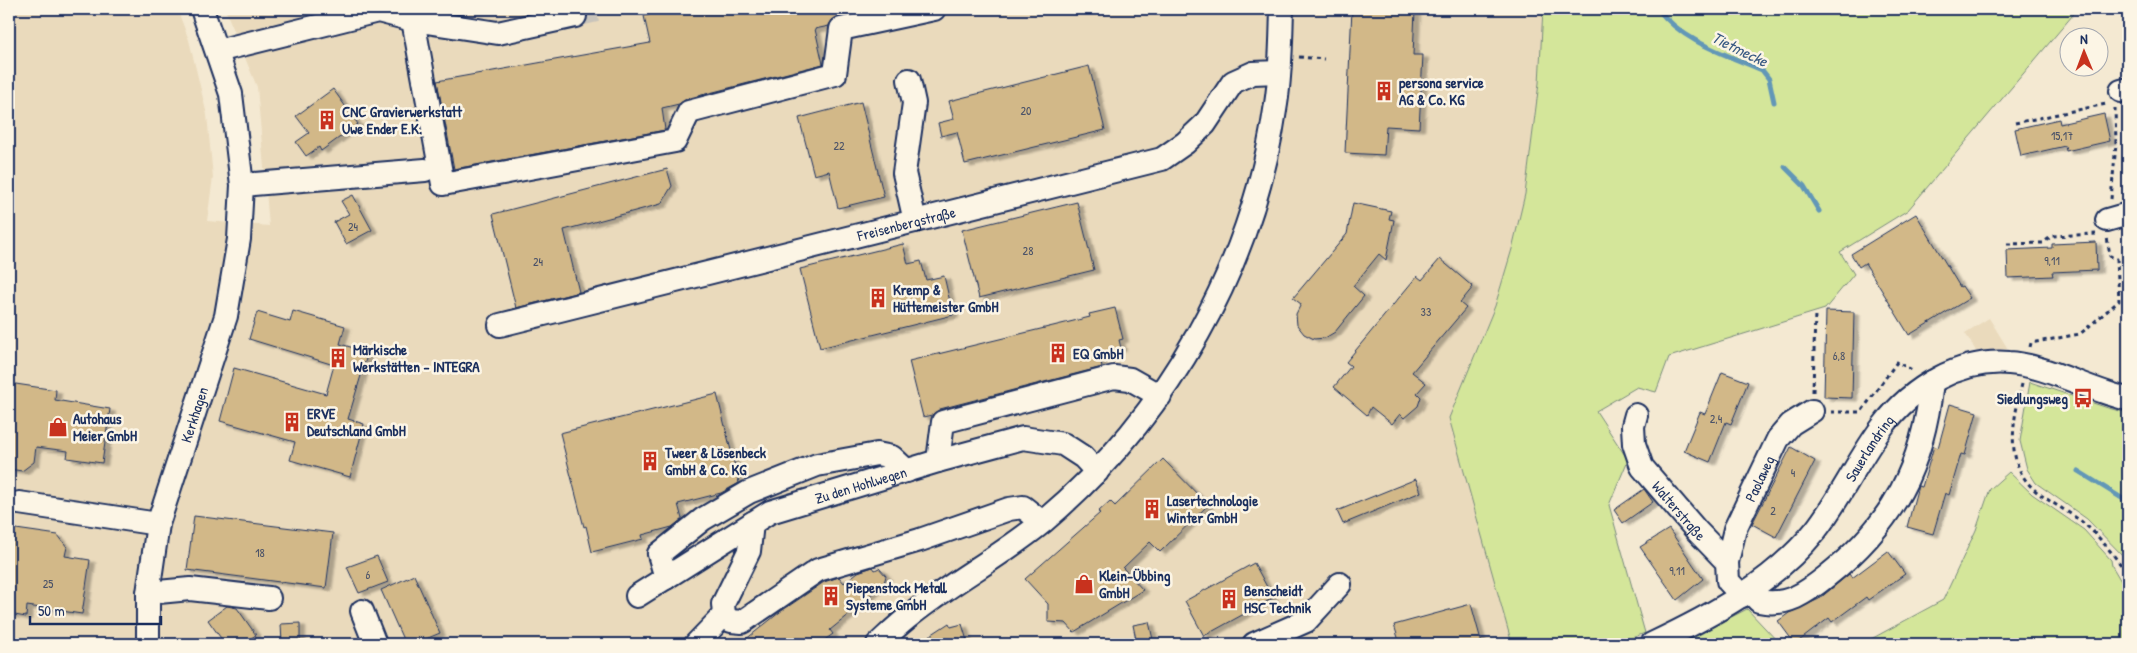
<svg xmlns="http://www.w3.org/2000/svg" width="2137" height="653" font-family="'Patrick Hand',sans-serif">
	<style>
		.built { fill: #eadabc }
		.green { fill: #d4e69a; stroke: #788a7c }
		.lines { fill: none; stroke-linecap: round; stroke-linejoin: round }
		.stream { stroke: #6297b7; stroke-width: 5 }
		.building { fill: #d2b888; stroke: #1b2f5e; filter: url(#shadow) }
		.minor-tunnel { stroke: #c9c4bb; stroke-width: 22; stroke-dasharray: 22 11; stroke-linecap: butt }
		.minor-casing { stroke: #1b2f5e; stroke-width: 26 }
		.path { stroke: #1b2f5e; stroke-width: 3; stroke-dasharray: 4 4; stroke-linecap: butt }
		.minor { stroke: #fcf5e5; stroke-width: 22 }
		.labels { text-anchor: middle; dominant-baseline: central; stroke-width: 5; stroke-linejoin: round; paint-order: stroke }
		.number-label { font-size: 12px; fill: #495168 }
		.poi-label { font-size: 15px; font-weight: bold; fill: #1b2f5e; stroke: #fcf5e5; text-anchor: start }
		.street-label { font-size: 15px; fill: #1b2f5e; stroke: #fcf5e5 }
		.water-label { font-size: 16px; font-style: italic; fill: #395a83; stroke: #fcf5e5 }
	</style>
	<defs>
		<filter id="shadow"><feDropShadow dx="5.5" dy="3" stdDeviation="1" flood-color="#0004"/></filter>
	</defs>
	<rect width="100%" height="100%" fill="#f4e9d2"/>
	<filter id="ink" filterUnits="userSpaceOnUse"><feTurbulence type="fractalNoise" baseFrequency=".02" numOctaves="2"/><feDisplacementMap in="SourceGraphic" scale="10" xChannelSelector="R" yChannelSelector="G"/><feConvolveMatrix kernelMatrix="1 2 1 2 8 2 1 2 1" color-interpolation-filters="sRGB"/></filter>
	<g filter="url(#ink)">
		<g class="built">
			<path d="M9,9H177L189,40L207,115L213,177L207,221L269,226L257,87L225,9H1543L1539,83L1525,194L1512,249L1495,306L1449,418L1512,644H9Z"/>
			<path d="M1989,318L2008,349L1976,351L1965,333Z"/>
		</g>
		<g class="green">
			<path d="M1543,9H2078L1908,210L1840,252L1854,274L1825,309L1669,357L1656,392L1637,387L1596,411L1628,460L1609,505L1645,633L1616,644H1512L1449,418L1495,306L1512,249L1525,194L1539,83Z"/>
			<path d="M2030,382L2108,408L2128,413V561L2087,519L2036,483L2027,469L2020,441Z"/>
			<path d="M2009,472L2032,494L2084,530L2111,560L2112,566L2128,593V644H1862L1943,600L1976,530L1990,489Z"/>
			<path d="M1747,609L1780,644H1679Z"/>
		</g>
		<g class="lines">
			<g class="stream">
				<path d="M1658,9C1683,42 1725,54 1762,70L1769,79L1774,102"/>
				<path d="M1785,167L1804,186L1819,211"/>
				<path d="M2078,471L2128,502"/>
			</g>
		</g>
		<g class="building">
			<path d="M673,9H873L838,16L832,20L829,26L815,29L823,64L686,99L679,104L662,108L665,130L454,169L437,81L650,43L644,16Z"/>
			<path d="M1352,9H1401V11H1415L1413,55H1423L1419,128L1386,126L1384,155L1345,153Z"/>
			<path d="M1089,66L1105,130L965,164L957,132L941,136L938,123L954,119L949,101Z"/>
			<path d="M333,89L358,124L321,151L319,147L306,156L296,142L309,133L296,116Z"/>
			<path d="M861,102L884,197L838,208L829,171L814,175L799,118Z"/>
			<path d="M2104,114L2110,141L2066,151L2065,146L2021,156L2015,129L2059,119L2060,124Z"/>
			<path d="M667,169L672,186L661,204L564,230L579,292L516,308L493,214Z"/>
			<path d="M353,195L372,230L346,244L334,222L349,214L341,201Z"/>
			<path d="M1077,202L1094,270L979,298L962,230Z"/>
			<path d="M1353,203L1391,211L1389,219L1394,220L1386,260L1379,254L1353,286L1364,296L1335,332L1325,338L1314,339L1304,334L1297,325L1296,314L1301,304L1293,298L1347,234Z"/>
			<path d="M1916,214L1960,287L1962,286L1970,298L1909,335L1865,263L1859,267L1851,254Z"/>
			<path d="M2096,242L2097,270L2052,272L2053,276L2008,278L2007,250L2052,248V244Z"/>
			<path d="M903,244L908,264L921,261L926,280L944,276L953,315L820,348L800,269Z"/>
			<path d="M1440,259L1473,287L1460,303L1466,308L1412,372L1426,383L1417,393L1421,397L1418,406L1404,418L1400,414L1392,424L1371,407L1367,415L1334,387L1351,366L1346,362L1417,276L1422,280Z"/>
			<path d="M1115,308L1123,339L1119,340L1121,348L1113,350L1114,355L1100,358L1102,367L940,409L932,415L923,417L909,361L1090,317L1089,314Z"/>
			<path d="M293,311L345,326L340,344L368,352L348,419L364,424L350,477L290,460L295,442L220,421L234,368L326,394L334,365L249,339L257,312L290,322Z"/>
			<path d="M1826,311L1854,312L1852,398L1824,397Z"/>
			<path d="M1722,372L1748,382L1731,424L1726,422L1710,462L1684,451L1700,412L1705,414Z"/>
			<path d="M9,383L56,390L55,400L110,409L102,463L67,458L68,451L36,447L34,462L22,471L9,469Z"/>
			<path d="M717,394L739,483L721,493L678,504L682,519L672,527L642,535L643,539L592,552L586,526L584,527L560,433Z"/>
			<path d="M1950,404L1977,412L1965,455L1961,454L1949,495L1945,493L1933,534L1907,527L1918,486L1922,487L1934,446L1938,448Z"/>
			<path d="M1791,447L1815,461L1776,537L1752,524Z"/>
			<path d="M1163,459L1208,505L1160,552L1150,542L1123,568L1143,590L1074,632L1066,623L1048,622V604L1025,579L1100,513L1098,512L1110,501L1115,506Z"/>
			<path d="M1416,479L1421,492L1343,524L1337,511Z"/>
			<path d="M1644,489L1653,502L1623,523L1614,510Z"/>
			<path d="M194,516L333,533L326,588L187,570Z"/>
			<path d="M9,528L58,535L67,547L65,556L90,560L82,614L27,606L26,617L9,614Z"/>
			<path d="M1669,529L1703,579L1677,600L1640,547Z"/>
			<path d="M1888,551L1905,574L1868,600L1866,597L1832,622L1829,618L1795,644L1778,621L1789,613L1819,599L1849,574L1852,578Z"/>
			<path d="M377,556L388,582L359,593L347,567Z"/>
			<path d="M1254,563L1273,598L1204,636L1185,601Z"/>
			<path d="M873,567L875,570L879,568L886,576L884,583L860,604L861,605L830,630L833,634L819,644H740L780,612L824,582L839,577L844,583L858,572Z"/>
			<path d="M414,575L440,633L414,644H405L381,590Z"/>
			<path d="M1471,604L1482,644H1400L1394,625Z"/>
			<path d="M227,606L237,608L256,635L242,644H225L208,620Z"/>
			<path d="M1149,622L1154,644H1137L1133,625Z"/>
			<path d="M300,623V644H282L281,624Z"/>
			<path d="M949,623L951,627L962,624L968,644H917Z"/>
		</g>
		<g class="lines">
			<path class="minor-tunnel" d="M575,16L605,9"/>
			<defs>
				<g id="minor">
					<path d="M413,20L443,184L675,141L689,112L835,74L841,29L934,9"/>
					<path d="M217,51L378,11L413,20L498,33L575,16"/>
					<path d="M909,80L914,103L904,173L915,221"/>
					<path d="M2121,91L2128,89"/>
					<path d="M242,185L425,170"/>
					<path d="M2107,220L2128,214"/>
					<path id="s1" d="M500,325L1162,159L1185,143L1205,124L1233,82L1253,73L1279,72"/>
					<path id="s2" d="M1636,415L1633,426L1634,444L1642,467L1697,531L1727,562L1728,581L1742,596"/>
					<path d="M938,461L943,422L1114,377L1130,379L1160,396"/>
					<path d="M19,503L158,524"/>
					<path d="M752,523L749,551L723,604L724,615L731,621L742,622L818,570L920,540L1009,509L1023,507L1042,522"/>
					<path id="s3" d="M1727,562L1735,529L1778,439L1791,424L1812,411"/>
					<path d="M666,578L659,554L703,519L749,492L817,465L877,454L892,457L907,471"/>
					<path d="M1749,591L1759,601C1787,607 1806,593 1827,576C1894,523 1923,466 1932,382"/>
					<path d="M148,593L190,589L269,598"/>
					<path id="s4" d="M637,596L770,512L938,461L1023,438L1063,444L1083,457L1097,472"/>
					<path d="M362,611L375,644"/>
					<path id="s5" d="M148,644V593L158,524L226,316L239,239L242,185L231,94L202,9"/>
					<path d="M696,644L724,615"/>
					<path d="M878,644C889,634 899,624 911,615C953,581 1002,556 1044,521C1169,415 1253,266 1276,104C1281,72 1281,40 1282,9"/>
					<path d="M1254,644L1306,621L1340,584"/>
					<path id="s6" d="M1652,644C1711,616 1773,583 1815,531C1841,498 1858,459 1883,426C1912,387 1960,359 2009,363C2046,365 2090,391 2128,399"/>
				</g>
			</defs>
			<use href="#minor" class="minor-casing"/>
			<g class="path">
				<path d="M1299,57L1324,59"/>
				<path d="M2015,123L2106,104"/>
				<path d="M2111,199L2116,144L2115,108"/>
				<path d="M2007,244L2043,243L2052,236L2096,234"/>
				<path d="M2030,347L2031,343L2080,334L2119,301L2117,259L2110,256L2107,237"/>
				<path d="M2022,384C2013,422 2003,464 2037,492C2051,503 2068,511 2082,522C2100,536 2114,556 2128,574"/>
				<path d="M1813,392L1815,312"/>
				<path d="M1831,412H1861L1897,362L1914,371"/>
			</g>
			<use href="#minor" class="minor"/>
		</g>
	</g>
	<defs>
		<symbol id="building-bare" viewBox="-9 -9 18 18"><path d="M-4-6H4V6H1V3H-1V6H-4ZM-2.5-4.3h1.7v1.8h-1.7ZM.8-4.3h1.7v1.8H.8ZM-2.5-1h1.7V.8h-1.7ZM.8-1h1.7V.8H.8Z" fill="#c8321e" stroke="#fcf5e5" stroke-width="2.5" paint-order="stroke"/></symbol>
		<symbol id="bus-bare" viewBox="-9 -9 18 18"><path d="M-5-6H5V4H4V6H2V4H-2V6H-4V4H-5ZM-3.5-4V0h7V-4ZM-3.5 1.2v1.5H-2V1.2ZM2 1.2v1.5H3.5V1.2Z" fill="#c8321e" stroke="#fcf5e5" stroke-width="2.5" paint-order="stroke"/></symbol>
		<symbol id="shop-bare" viewBox="-9 -9 18 18"><path d="M-5-2.5h2.3a2.7 3.5 0 0 1 5.4 0H5L5.5 6h-11ZM-1.5-2.5h3a1.5 2.3 0 0 0-3 0Z" fill="#c8321e" stroke="#fcf5e5" stroke-width="2.5" paint-order="stroke"/></symbol>
	</defs>
	<g fill-rule="evenodd">
		<use href="#building-bare" x="1370" y="77" width="28" height="28"/>
		<use href="#building-bare" x="313" y="106" width="28" height="28"/>
		<use href="#building-bare" x="864" y="284" width="28" height="28"/>
		<use href="#building-bare" x="1044" y="339" width="28" height="28"/>
		<use href="#building-bare" x="324" y="344" width="28" height="28"/>
		<use href="#bus-bare" x="2069" y="384" width="28" height="28"/>
		<use href="#building-bare" x="278" y="408" width="28" height="28"/>
		<use href="#shop-bare" x="44" y="413" width="28" height="28"/>
		<use href="#building-bare" x="636" y="447" width="28" height="28"/>
		<use href="#building-bare" x="1138" y="495" width="28" height="28"/>
		<use href="#shop-bare" x="1070" y="570" width="28" height="28"/>
		<use href="#building-bare" x="817" y="582" width="28" height="28"/>
		<use href="#building-bare" x="1215" y="585" width="28" height="28"/>
	</g>
	<g class="labels">
		<g class="number-label">
			<text x="1026" y="110">20</text>
			<text x="2062" y="135">15,17</text>
			<text x="839" y="145">22</text>
			<text x="353" y="226">24</text>
			<text x="1028" y="250">28</text>
			<text x="2052" y="260">9,11</text>
			<text x="538" y="261">24</text>
			<text x="1426" y="311">33</text>
			<text x="1839" y="355">6,8</text>
			<text x="1716" y="418">2,4</text>
			<text x="1793" y="472">4</text>
			<text x="1773" y="510">2</text>
			<text x="260" y="552">18</text>
			<text x="1677" y="570">9,11</text>
			<text x="368" y="574">6</text>
			<text x="48" y="583">25</text>
		</g>
		<g class="poi-label">
			<text x="1399" y="82">persona service<tspan x="1399" dy="17">AG &amp; Co. KG</tspan></text>
			<text x="342" y="111">CNC Gravierwerkstatt<tspan x="342" dy="17">Uwe Ender E.K.</tspan></text>
			<text x="893" y="289">Kremp &amp;<tspan x="893" dy="17">Hüttemeister GmbH</tspan></text>
			<text x="353" y="349">Märkische<tspan x="353" dy="17">Werkstätten - INTEGRA</tspan></text>
			<text x="1073" y="353">EQ GmbH</text>
			<text x="2068" y="398" text-anchor="end">Siedlungsweg</text>
			<text x="307" y="413">ERVE<tspan x="307" dy="17">Deutschland GmbH</tspan></text>
			<text x="73" y="418">Autohaus<tspan x="73" dy="17">Meier GmbH</tspan></text>
			<text x="665" y="452">Tweer &amp; Lösenbeck<tspan x="665" dy="17">GmbH &amp; Co. KG</tspan></text>
			<text x="1167" y="500">Lasertechnologie<tspan x="1167" dy="17">Winter GmbH</tspan></text>
			<text x="1099" y="575">Klein-Übbing<tspan x="1099" dy="17">GmbH</tspan></text>
			<text x="846" y="587">Piepenstock Metall<tspan x="846" dy="17">Systeme GmbH</tspan></text>
			<text x="1244" y="590">Benscheidt<tspan x="1244" dy="17">HSC Technik</tspan></text>
		</g>
		<g class="street-label">
			<text stroke="none"><textPath href="#s1" startOffset="419">Freisenbergstraße</textPath></text>
			<text stroke="none"><textPath href="#s5" startOffset="236">Kerkhagen</textPath></text>
			<text stroke="none"><textPath href="#s6" startOffset="299">Sauerlandring</textPath></text>
			<text stroke="none"><textPath href="#s3" startOffset="90">Paolaweg</textPath></text>
			<text stroke="none"><textPath href="#s4" startOffset="252">Zu den Hohlwegen</textPath></text>
			<text stroke="none"><textPath href="#s2" startOffset="111">Walterstraße</textPath></text>
		</g>
		<g class="water-label">
			<text transform="translate(1740 49) rotate(26)">Tietmecke</text>
		</g>
	</g>
	<rect width="2137" height="653" fill="none" stroke="#fcf5e5" stroke-width="30"/>
	<rect x="15" y="15" width="2107" height="623" fill="none" stroke="#1b2f5e" stroke-width="2" filter="url(#ink)"/>
	<g transform="translate(2084 52) rotate(359)"><circle r="24" fill="#fcf5e5" stroke="#a2a6af"/>
	<path d="M0-4L9 19L0 12L-9 19Z" fill="#c8321e"/>
	<text y="-8" font-size="14" font-weight="bold" text-anchor="middle" fill="#1b2f5e">N</text>
	</g>
	<path d="M30 616v8h131v-8" fill="none" stroke="#1b2f5e" stroke-width="2.5"/>
	<text x="38" y="616" font-size="15" fill="#1b2f5e" stroke="#fcf5e5" stroke-width="4" paint-order="stroke">50 m</text>
</svg>
